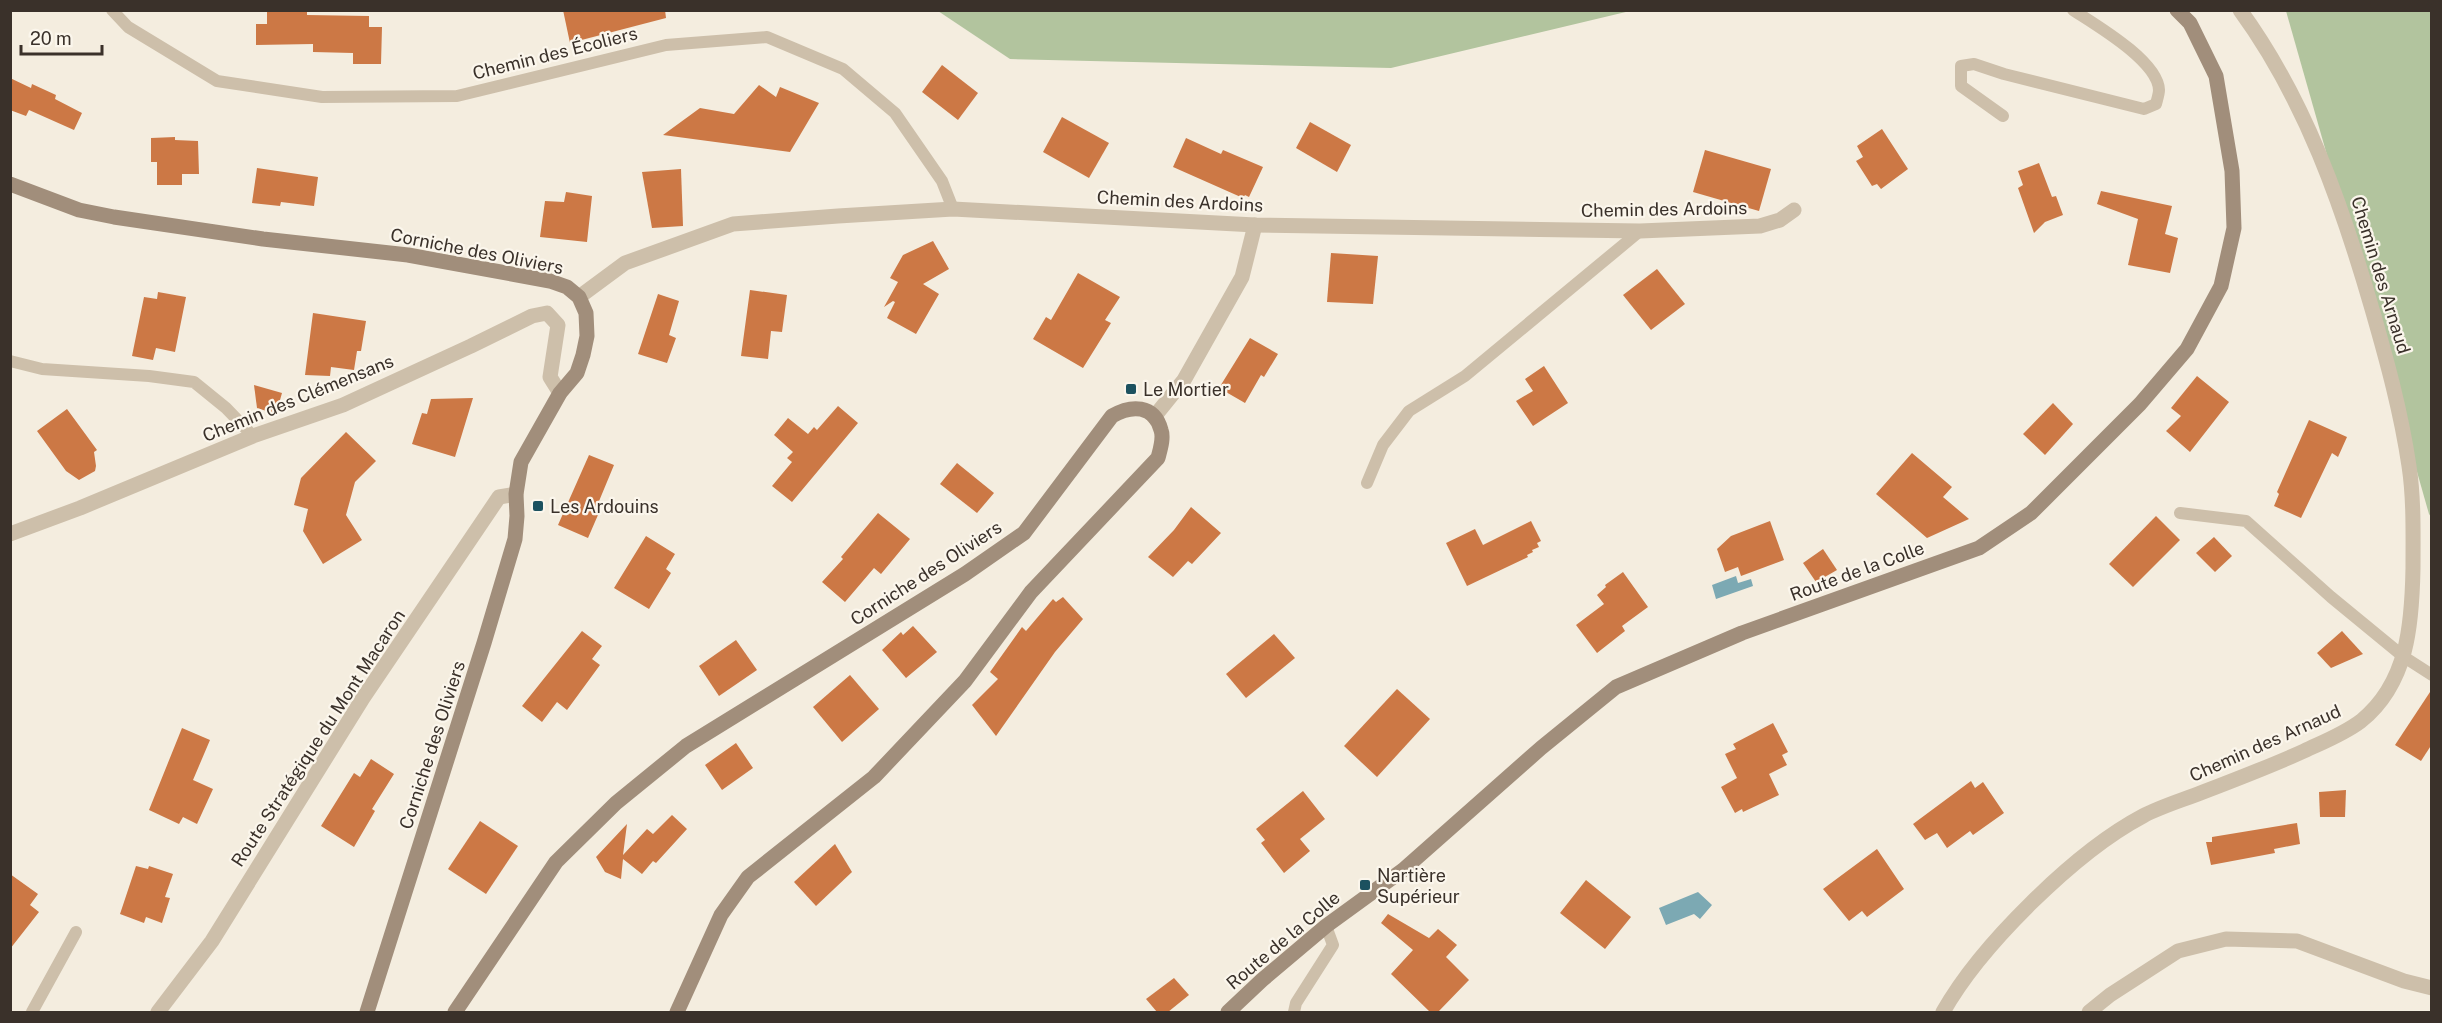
<svg xmlns="http://www.w3.org/2000/svg" width="2442" height="1023" font-family="'Public Sans',sans-serif">
	<style>
		.green { fill: #b2c49e }
		.water { fill: #7ca9b3 }
		.building { fill: #cc7845 }
		.lines { fill: none; stroke-linecap: round; stroke-linejoin: round }
		.lane { stroke: #cdbfaa; stroke-width: 12 }
		.street { stroke: #cdbfaa; stroke-width: 15 }
		.secondary { stroke: #a18e7b; stroke-width: 15 }
		.poi-dot { fill: #1c515f; stroke: #fbf6ec; stroke-width: 2 }
		.labels { text-anchor: middle; dominant-baseline: central; stroke-width: 4.5; stroke-linejoin: round; paint-order: stroke }
		.street-label { font-size: 18px; fill: #3a312a; stroke: #fbf6ec }
		.poi-label { font-size: 18px; fill: #3a312a; stroke: #fbf6ec; text-anchor: start }
	</style>
	<rect width="100%" height="100%" fill="#f4eddf"/>
	<g class="green">
		<path d="M938,11H1630L1391,68L1010,59Z"/>
		<path d="M2286,11H2431V517L2429,514Z"/>
	</g>
	<g class="water">
		<path d="M1736,576L1738,583L1751,579L1753,586L1716,599L1712,585Z"/>
		<path d="M1698,892L1712,905L1700,919L1694,914L1666,925L1659,908Z"/>
	</g>
	<g class="building">
		<path d="M267,10H307V15L369,16V27H382L381,64H353V53L313,52V44L256,45V24H267Z"/>
		<path d="M563,10H665L666,18L570,43Z"/>
		<path d="M942,65L978,93L958,120L922,92Z"/>
		<path d="M10,78L31,88L32,84L56,95L55,99L82,113L74,130L29,110L26,116L10,110Z"/>
		<path d="M759,85L776,97L780,87L819,103L790,152L663,135L700,108L734,114Z"/>
		<path d="M1062,117L1109,143L1089,178L1043,152Z"/>
		<path d="M1310,122L1351,145L1337,172L1296,148Z"/>
		<path d="M1882,129L1908,169L1881,189L1877,184L1872,186L1856,161L1863,157L1857,146Z"/>
		<path d="M175,137V140L198,141L199,174H182V185H157V162H151V138Z"/>
		<path d="M1186,138L1221,154L1223,150L1263,167L1249,197L1245,195L1243,198L1173,167Z"/>
		<path d="M1705,150L1771,169L1759,211L1693,192Z"/>
		<path d="M2039,163L2052,197L2056,196L2063,215L2045,222L2034,233L2018,188L2023,185L2018,171Z"/>
		<path d="M257,168L318,177L314,206L281,202L280,206L252,203Z"/>
		<path d="M681,169L683,226L652,228L642,172Z"/>
		<path d="M2101,191L2172,206L2165,234L2178,238L2170,273L2128,265L2138,219L2097,204Z"/>
		<path d="M566,192L592,196L587,242L540,237L545,201L564,202Z"/>
		<path d="M933,241L949,269L923,284L939,294L916,334L887,318L895,302L893,301L884,307L898,282L890,278L903,255Z"/>
		<path d="M1331,253L1378,256L1373,304L1327,302Z"/>
		<path d="M1657,269L1685,304L1651,330L1623,295Z"/>
		<path d="M1078,273L1120,297L1105,320L1111,323L1083,368L1033,339L1046,317L1051,320Z"/>
		<path d="M750,290L787,295L782,332L771,331L768,359L741,356Z"/>
		<path d="M158,292L186,297L175,352L156,348L153,360L132,356L144,297L157,299Z"/>
		<path d="M658,294L679,301L669,335L676,338L667,363L638,354Z"/>
		<path d="M313,313L366,321L361,351H357L354,370L331,367L330,376L305,375Z"/>
		<path d="M1250,338L1278,354L1264,377L1261,375L1245,403L1219,388Z"/>
		<path d="M1544,366L1568,403L1533,426L1516,401L1533,391L1525,379Z"/>
		<path d="M2197,376L2229,402L2190,452L2166,431L2181,416L2171,408Z"/>
		<path d="M254,385L282,393L276,414L257,408Z"/>
		<path d="M473,398L455,457L412,444L422,413L427,414L431,399Z"/>
		<path d="M2053,403L2073,424L2045,455L2023,434Z"/>
		<path d="M838,406L858,423L792,502L772,486L792,462L787,458L793,452L774,435L788,418L808,434L814,427L817,430Z"/>
		<path d="M67,409L97,450L94,452L96,466L95,471L79,480L66,471L37,431Z"/>
		<path d="M2309,420L2347,437L2338,457L2332,453L2301,518L2274,506L2279,494L2277,492Z"/>
		<path d="M346,432L376,461L355,482L346,515L362,540L323,564L303,531L308,509L294,505L301,478Z"/>
		<path d="M1912,453L1952,487L1943,497L1969,519L1927,538L1876,494Z"/>
		<path d="M589,455L614,465L597,506L601,508L588,538L558,525Z"/>
		<path d="M957,463L994,493L977,513L940,484Z"/>
		<path d="M1191,507L1221,533L1192,564L1188,561L1173,577L1148,557L1174,530Z"/>
		<path d="M878,513L910,539L881,574L874,568L845,602L822,582L843,559L841,557Z"/>
		<path d="M2156,516L2180,540L2133,587L2109,564Z"/>
		<path d="M1531,521L1541,541L1537,543L1539,547L1532,550L1533,552L1527,555L1528,557L1467,586L1446,543L1475,529L1483,545Z"/>
		<path d="M1770,521L1784,560L1741,576L1738,567L1725,572L1717,549L1731,536Z"/>
		<path d="M646,536L675,554L666,569L671,573L649,609L614,588Z"/>
		<path d="M2214,537L2232,556L2215,572L2196,553Z"/>
		<path d="M1823,549L1837,570L1816,582L1803,563Z"/>
		<path d="M1623,572L1648,607L1622,626L1625,631L1597,653L1576,625L1604,604L1597,595L1606,587L1605,585Z"/>
		<path d="M1063,597L1083,619L1055,652L996,736L972,705L998,679L990,672L1022,627L1026,631L1053,599L1056,602Z"/>
		<path d="M913,626L937,652L906,678L882,650L901,632L903,635Z"/>
		<path d="M582,631L602,646L592,659L600,665L567,710L557,702L542,722L522,706Z"/>
		<path d="M2342,631L2363,654L2331,668L2317,653Z"/>
		<path d="M1274,634L1295,658L1246,698L1226,674Z"/>
		<path d="M736,640L757,670L719,696L699,666Z"/>
		<path d="M850,675L879,709L842,742L813,707Z"/>
		<path d="M1397,689L1430,719L1377,777L1344,746Z"/>
		<path d="M2432,689V744L2421,761L2395,745Z"/>
		<path d="M1773,723L1788,752L1782,755L1787,765L1769,774L1779,795L1743,812L1742,809L1735,813L1721,787L1737,778L1725,754L1736,749L1733,744Z"/>
		<path d="M182,728L210,740L193,780L213,789L197,824L183,817L179,824L149,810Z"/>
		<path d="M736,743L753,768L722,790L705,765Z"/>
		<path d="M371,759L394,774L372,809L375,811L354,847L321,826L354,773L360,777Z"/>
		<path d="M1971,781L1975,788L1983,782L2004,813L1973,835L1970,831L1947,848L1937,833L1925,840L1913,824Z"/>
		<path d="M2346,790L2345,817H2320L2319,792Z"/>
		<path d="M1303,791L1325,819L1300,839L1310,851L1284,873L1261,843L1265,840L1256,829Z"/>
		<path d="M672,815L687,829L656,863L653,861L642,874L623,859L621,879L605,872L596,857L627,824L623,855L647,829L653,834Z"/>
		<path d="M480,821L518,846L486,894L448,869Z"/>
		<path d="M2297,823L2300,844L2274,849L2275,853L2211,865L2206,842H2212V837Z"/>
		<path d="M835,844L852,872L816,906L794,882Z"/>
		<path d="M1877,849L1904,889L1867,917L1862,911L1849,921L1823,889Z"/>
		<path d="M136,866L148,869L149,866L173,874L165,897L170,898L162,923L146,917L144,923L120,914Z"/>
		<path d="M10,874L38,894L30,905L39,912L10,949Z"/>
		<path d="M1586,880L1631,917L1605,949L1560,913Z"/>
		<path d="M1388,914L1429,938L1438,929L1457,945L1446,957L1469,980L1438,1012H1430L1391,974L1413,950L1381,923Z"/>
		<path d="M1174,978L1189,995L1168,1012H1157L1146,999Z"/>
	</g>
	<g class="lines">
		<g class="lane">
			<path d="M112,10L128,27L217,81L322,97L457,96L666,45L767,37L843,69L895,113L942,181L953,209"/>
			<path d="M2003,116L1961,86V66L1974,64L2004,74L2144,109L2156,104C2157,100 2159,94 2159,90C2158,61 2096,25 2073,10"/>
			<path d="M10,361L42,369L149,376L194,382L226,408L253,436"/>
			<path d="M1367,483L1383,445L1409,411L1465,376L1640,231"/>
			<path d="M2180,513L2246,521L2331,597L2404,657L2432,675"/>
			<path d="M32,1012L76,932"/>
			<path d="M1294,1012L1296,1003L1333,945L1326,926"/>
		</g>
		<g class="street">
			<path d="M579,297L625,263L733,224L838,216L953,209L1255,225L1640,231L1760,226L1780,220L1794,210"/>
			<path d="M1154,417L1184,380L1242,277L1255,225"/>
			<path d="M10,534L80,508L253,436L343,405L471,346L532,316L547,313L558,325L550,377L560,393"/>
			<path d="M158,1012L212,941L363,698L499,497L516,494"/>
			<path d="M1943,1012C1980,946 2075,852 2143,816C2162,806 2183,800 2203,792C2237,779 2271,766 2304,751C2323,742 2344,734 2361,721C2408,683 2412,624 2413,568C2413,534 2414,499 2409,466C2401,412 2387,361 2372,309C2342,205 2305,99 2240,10"/>
			<path d="M2089,1012L2110,995L2178,951L2226,939L2297,941L2404,981L2432,988"/>
		</g>
		<g class="secondary">
			<path d="M10,184L79,210L114,217L263,239L408,255L550,281L567,287L579,297L586,313L587,336L583,355L577,373L560,393L521,462L516,494L517,516L515,539L484,643L367,1012"/>
			<path d="M455,1012L556,862L616,803L686,746L965,574L1024,533L1112,416C1131,405 1154,404 1161,430C1164,438 1160,450 1158,458L1031,592L965,681L874,777L748,877L721,915L677,1012"/>
			<path d="M1228,1012L1262,980L1326,926L1403,870L1541,748L1616,687L1742,633L1979,548L2031,513L2140,404L2187,349L2221,286L2234,228L2232,171L2216,76L2190,23L2177,10"/>
		</g>
	</g>
	<g class="poi-dot">
		<rect x="1125" y="383" width="12" height="12" rx="3"/>
		<rect x="532" y="500" width="12" height="12" rx="3"/>
		<rect x="1359" y="879" width="12" height="12" rx="3"/>
	</g>
	<g class="labels">
		<g class="street-label">
			<text transform="translate(555 53) rotate(-14)">Chemin des Écoliers</text>
			<text transform="translate(1180 201) rotate(3)">Chemin des Ardoins</text>
			<text transform="translate(1664 209) rotate(-1)">Chemin des Ardoins</text>
			<text transform="translate(477 251) rotate(11)">Corniche des Oliviers</text>
			<text transform="translate(2381 275) rotate(73)">Chemin des Arnaud</text>
			<text transform="translate(298 398) rotate(-22)">Chemin des Clémensans</text>
			<text transform="translate(1857 571) rotate(-20)">Route de la Colle</text>
			<text transform="translate(926 573) rotate(-33)">Corniche des Oliviers</text>
			<text transform="translate(318 738) rotate(-57)">Route Stratégique du Mont Macaron</text>
			<text transform="translate(2265 743) rotate(-24)">Chemin des Arnaud</text>
			<text transform="translate(432 745) rotate(-72)">Corniche des Oliviers</text>
			<text transform="translate(1283 940) rotate(-40)">Route de la Colle</text>
		</g>
		<g class="poi-label">
			<text x="1143" y="389">Le Mortier</text>
			<text x="550" y="506">Les Ardouins</text>
			<text x="1377" y="875">Nartière<tspan x="1377" dy="21">Supérieur</tspan></text>
		</g>
	</g>
	<rect width="2442" height="1023" fill="none" stroke="#3a312a" stroke-width="24"/>
	<path d="M21 45v9h81v-9" fill="none" stroke="#3a312a" stroke-width="3"/>
	<text x="30" y="45" font-size="18" fill="#3a312a" stroke="#fbf6ec" stroke-width="4.5" paint-order="stroke">20 m</text>
</svg>
